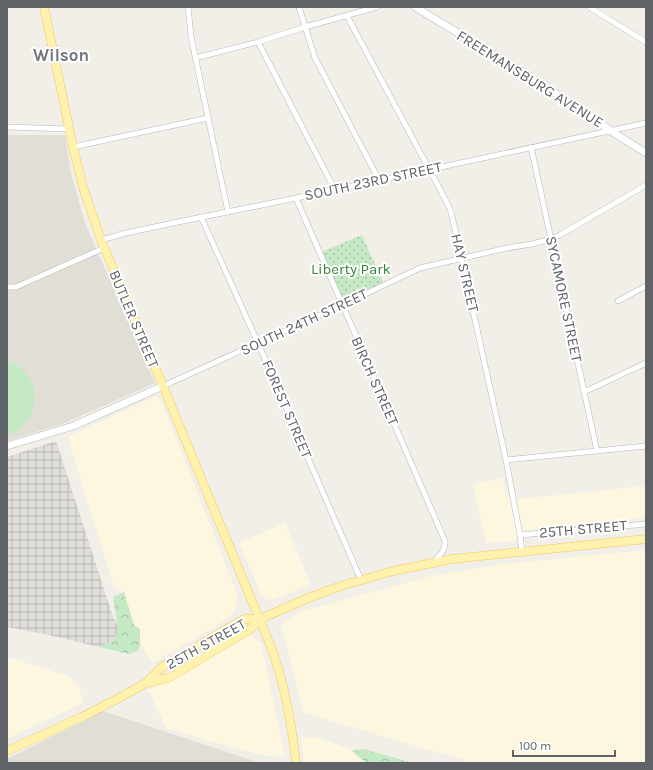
<svg xmlns="http://www.w3.org/2000/svg" width="653" height="770" font-family="Karla,sans-serif">
	<style>
		.commercial { fill: #fef7e0 }
		.industrial { fill: url(#industrial-grid) }
		.education { fill: #e1ded6 }
		.grass { fill: #c5e8c5 }
		.forest { fill: url(#forest-crowns) }
		.park { fill: url(#park-dots) }
		.lines { fill: none; stroke-linecap: round; stroke-linejoin: round }
		.street-casing { stroke: #b5b8bc; stroke-width: 6 }
		.secondary-casing { stroke: #b6babf; stroke-width: 8 }
		.primary-casing { stroke: #f2c960; stroke-width: 9 }
		.street { stroke: #fff; stroke-width: 5 }
		.secondary { stroke: #fff; stroke-width: 7 }
		.primary { stroke: #fff2af; stroke-width: 8 }
		.labels { text-anchor: middle; dominant-baseline: central; stroke-width: 4; stroke-linejoin: round; paint-order: stroke }
		.street-label { font-size: 15px; fill: #5f6368; stroke: #fff }
		.park-label { font-size: 15px; fill: #348238; stroke: #fff }
		.quarter-label { font-size: 17px; font-weight: bold; fill: #70757a; stroke: #fff }
	</style>
	<defs>
		<pattern id="industrial-grid" width="8" height="8" patternUnits="userSpaceOnUse"><rect width="8" height="8" fill="#e0deda"/><path d="M0 4h8M4 0v8" fill="none" stroke="#b9b8b5"/></pattern>
		<pattern id="forest-crowns" width="20" height="18" patternUnits="userSpaceOnUse"><rect width="20" height="18" fill="#c5e8c5"/><path d="M2 6a3 3 0 1 1 6 0M12 15a3 3 0 1 1 6 0" fill="none" stroke="#a3c0a4"/></pattern>
		<pattern id="park-dots" width="8" height="8" patternUnits="userSpaceOnUse"><rect width="8" height="8" fill="#c5e8c5"/><path d="M2 2h.1M6 6h.1" fill="none" stroke="#a3c0a4" stroke-width="1.8" stroke-linecap="round"/></pattern>
	</defs>
	<rect width="100%" height="100%" fill="#f1efe8"/>
	<g class="commercial">
		<path d="M157,396L161,400L237,593V602L233,613L223,622L152,663L140,643V629L134,625L124,592L114,587L71,448L69,436Z"/>
		<path d="M503,478L506,498L519,499L646,486V518L524,531L516,541L486,543L473,484Z"/>
		<path d="M285,523L311,585L271,600L265,598L262,596L239,543Z"/>
		<path d="M646,550V763H474L304,713L281,624L299,612L431,576L504,564Z"/>
		<path d="M248,634L261,643L285,757L265,756L167,729L148,690Z"/>
		<path d="M7,657L68,676L79,686L83,703L7,739Z"/>
		<path d="M301,738H321L352,751L366,763H304Z"/>
	</g>
	<path class="industrial" d="M56,441L112,614L119,630L113,641L99,647L49,635L7,627V457Z"/>
	<g class="education">
		<path d="M7,135H65L71,174L85,223L155,383L65,423L7,441Z"/>
		<path d="M103,711L260,763H7V759Z"/>
	</g>
	<path class="grass" d="M7,360C44,373 44,422 7,435Z"/>
	<g class="forest">
		<path d="M124,592L134,625L140,629V643L138,651L129,654L99,647L113,641L118,630L113,597Z"/>
		<path d="M364,749L413,763H366L352,751Z"/>
	</g>
	<path class="park" d="M362,235L384,285L342,305L319,253Z"/>
	<g class="lines">
		<defs>
			<g id="street">
				<path d="M188,7L191,36L194,51L228,212"/>
				<path d="M299,7L315,58L379,180"/>
				<path d="M589,7L646,42"/>
				<path d="M347,16L443,195L450,209L452,216L506,460L520,535L522,552"/>
				<path d="M258,42L335,190"/>
				<path d="M195,58L258,42L305,27L377,7"/>
				<path d="M7,127L69,129"/>
				<path d="M73,147L208,118"/>
				<path d="M531,147L597,451"/>
				<path d="M296,198L445,541C446,550 439,556 434,562"/>
				<path d="M201,217L258,343L361,580"/>
				<path d="M101,240L126,233L178,222L316,194L646,123"/>
				<path d="M7,287H16L104,248"/>
				<path d="M618,301L646,286"/>
				<path d="M163,386L342,305L420,268L507,248L532,244L547,240L560,235L646,185"/>
				<path d="M584,392L646,363"/>
				<path d="M506,460L646,446"/>
				<path d="M520,535L646,524"/>
			</g>
			<g id="secondary">
				<path d="M415,7L528,75L611,131L646,153"/>
				<path d="M7,446L73,426L163,386"/>
			</g>
			<g id="primary">
				<path d="M44,7L73,147L83,187L101,240L163,386L273,652C285,688 292,725 296,763"/>
				<path d="M146,683L162,667L244,619H260"/>
				<path d="M7,751L84,716L119,698L146,683L168,678L249,630L260,619L313,596L344,585L393,571L452,559L646,539"/>
			</g>
		</defs>
		<use href="#street" class="street-casing"/>
		<use href="#secondary" class="secondary-casing"/>
		<use href="#primary" class="primary-casing"/>
		<use href="#street" class="street"/>
		<use href="#secondary" class="secondary"/>
		<use href="#primary" class="primary"/>
	</g>
	<g class="labels">
		<g class="street-label">
			<text transform="translate(530 79) rotate(32)">FREEMANSBURG AVENUE</text>
			<text transform="translate(373 181) rotate(-12)">SOUTH 23RD STREET</text>
			<text transform="translate(465 273) rotate(77)">HAY STREET</text>
			<text transform="translate(564 299) rotate(78)">SYCAMORE STREET</text>
			<text transform="translate(134 319) rotate(67)">BUTLER STREET</text>
			<text transform="translate(304 322) rotate(-25)">SOUTH 24TH STREET</text>
			<text transform="translate(375 381) rotate(66)">BIRCH STREET</text>
			<text transform="translate(287 409) rotate(67)">FOREST STREET</text>
			<text transform="translate(583 529) rotate(-5)">25TH STREET</text>
			<text transform="translate(206 644) rotate(-29)">25TH STREET</text>
		</g>
		<g class="park-label">
			<text x="351" y="269">Liberty Park</text>
		</g>
		<g class="quarter-label">
			<text x="61" y="55">Wilson</text>
		</g>
	</g>
	<rect width="653" height="770" fill="none" stroke="#5f6368" stroke-width="16"/>
	<path d="M513 750v6h102v-6" fill="none" stroke="#5f6368" stroke-width="2"/>
	<text x="519" y="750" font-size="12" fill="#5f6368" stroke="#ffffff" stroke-width="3" paint-order="stroke">100 m</text>
</svg>
